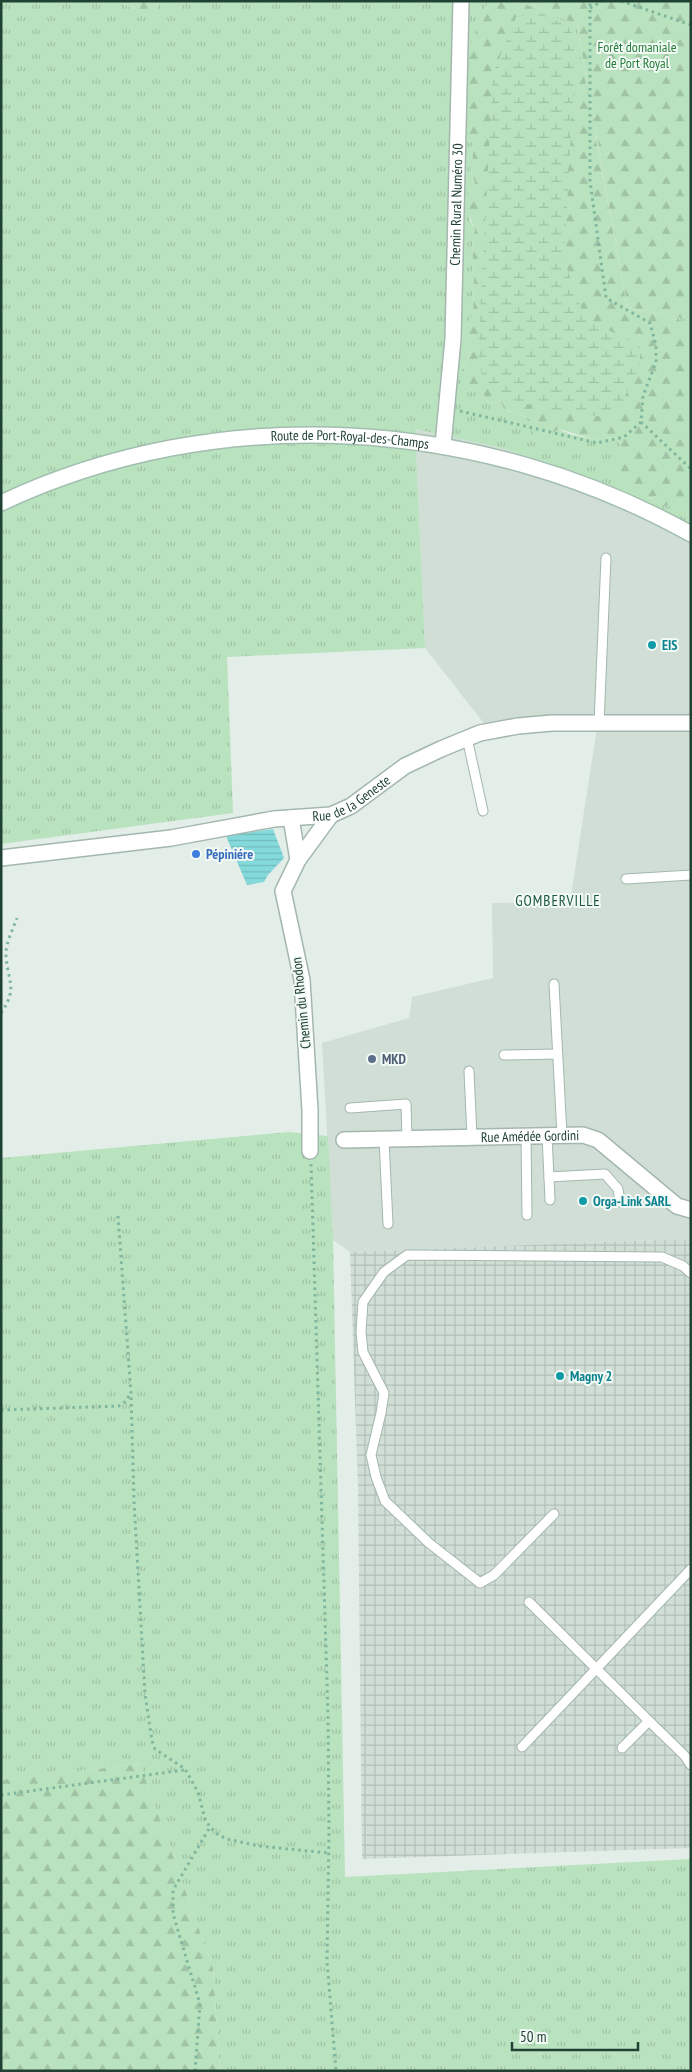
<svg xmlns="http://www.w3.org/2000/svg" width="692" height="2072" font-family="'PT Sans Narrow',sans-serif">
	<style>
		.built { fill: #d0ded6 }
		.industrial { fill: url(#industrial-grid) }
		.grass { fill: url(#grass-tufts) }
		.forest { fill: url(#forest-firs) }
		.wetland { fill: url(#wetland-marsh) }
		.water { fill: url(#water-rules) }
		.lines { fill: none; stroke-linecap: round; stroke-linejoin: round }
		.service-casing { stroke: #a4b7ae; stroke-width: 11 }
		.minor-casing { stroke: #a4b7ae; stroke-width: 18 }
		.secondary-casing { stroke: #a2beb0; stroke-width: 18 }
		.path { stroke: #7fb69d; stroke-width: 3; stroke-dasharray: 2.5 4; stroke-linecap: butt }
		.service { stroke: #fff; stroke-width: 9 }
		.minor { stroke: #fff; stroke-width: 15 }
		.secondary { stroke: #fff; stroke-width: 15 }
		.culture-dot { fill: #0f9aa8; stroke: #f3faf6; stroke-width: 2 }
		.shop-dot { fill: #3f7fe0; stroke: #f3faf6; stroke-width: 2 }
		.service-dot { fill: #5c6f8a; stroke: #f3faf6; stroke-width: 2 }
		.labels { text-anchor: middle; dominant-baseline: central; stroke-width: 4; stroke-linejoin: round; paint-order: stroke }
		.park-label { font-size: 14px; fill: #257e3a; stroke: #f3faf6 }
		.street-label { font-size: 14px; fill: #204234; stroke: #f3faf6 }
		.culture-label { font-size: 14px; font-weight: bold; fill: #0d838f; stroke: #f3faf6; text-anchor: start }
		.shop-label { font-size: 14px; font-weight: bold; fill: #366cbe; stroke: #f3faf6; text-anchor: start }
		.service-label { font-size: 14px; font-weight: bold; fill: #4e5e75; stroke: #f3faf6; text-anchor: start }
		.neighbourhood-label { font-size: 15px; letter-spacing: 1px; fill: #19573f; stroke: #f3faf6 }
	</style>
	<defs>
		<pattern id="industrial-grid" width="8" height="8" patternUnits="userSpaceOnUse" patternTransform="scale(1.25)"><rect width="8" height="8" fill="#d0ded6"/><path d="M0 4h8M4 0v8" fill="none" stroke="#b2c0b8"/></pattern>
		<pattern id="grass-tufts" width="24" height="20" patternUnits="userSpaceOnUse" patternTransform="scale(1.25)"><rect width="24" height="20" fill="#b9e2be"/><path d="M3 7l-1-3M5 7V3M7 7l1-3M15 17l-1-3M17 17v-4M19 17l1-3" fill="none" stroke="#9fc3a4"/></pattern>
		<pattern id="forest-firs" width="22" height="20" patternUnits="userSpaceOnUse" patternTransform="scale(1.25)"><rect width="22" height="20" fill="#b9e2be"/><path d="M5 1l3.5 6h-7zM16 11l3.5 6h-7z" fill="#9fc3a4"/></pattern>
		<pattern id="wetland-marsh" width="20" height="14" patternUnits="userSpaceOnUse" patternTransform="scale(1.25)"><rect width="20" height="14" fill="#b9e2be"/><path d="M1 5h8M5 5V1M11 12h8M15 12V8" fill="none" stroke="#9fc3a4"/></pattern>
		<pattern id="water-rules" width="6" height="5" patternUnits="userSpaceOnUse" patternTransform="scale(1.25)"><rect width="6" height="5" fill="#84d9da"/><path d="M0 2.5h6" fill="none" stroke="#72bbbc"/></pattern>
	</defs>
	<rect width="100%" height="100%" fill="#e2eee7"/>
	<path class="built" d="M415,429L502,448L602,482L691,525V1245L684,1239L350,1252L333,1240L322,1043L409,1018L412,997L493,978L492,903L570,902L597,728L486,726L425,648Z"/>
	<path class="industrial" d="M684,1239L691,1245V1848L362,1859L358,1488L350,1252Z"/>
	<g class="grass">
		<path d="M1,1H117L155,19L158,1H496L485,7L467,55L464,106L466,112L464,140L474,143L471,172L475,182L466,197L470,220L475,230L472,243L474,279L473,315L464,328L462,339L471,351L462,370L468,391L482,389L484,396L489,404L500,400L504,409L573,435L592,439L615,437L621,446L616,458L624,479L639,487L650,499L657,496L660,504C672,505 682,510 691,517V525L602,482L502,448L415,429L425,648L227,657L233,813L1,844Z"/>
		<path d="M514,1H524L577,25L628,307L691,320V323L627,308L595,133L523,3Z"/>
		<path d="M691,378V400L680,387Z"/>
		<path d="M289,1132L328,1136L333,1240L345,1877L691,1859V2071H220L213,1968L140,1764L1,1780V1158Z"/>
	</g>
	<g class="forest">
		<path d="M117,1H158L155,19Z"/>
		<path d="M496,1L523,3L575,26L627,308L691,323V378L681,387L691,400V517L687,514L678,515L669,505L664,506L660,504L657,496L645,500L639,495V487H627L624,479L618,478L612,474V463L616,458L621,446L615,437L592,439L559,429L541,439L531,434V419L504,409L500,400L489,404L484,396L482,389L468,391L463,385L462,370L471,352L462,339L464,328L473,315L474,279L472,243L475,230L467,209L466,197L475,182L471,172L474,143L464,140L453,119L466,112L464,106L467,55L485,6Z"/>
		<path d="M524,1H691V320L628,307L577,25Z"/>
		<path d="M140,1764L213,1968L220,2071H1V1780Z"/>
	</g>
	<path class="wetland" d="M537,11L569,27L576,44L564,260L583,313L601,327L640,344V364L619,409C613,411 606,416 600,416C582,416 503,402 491,391C481,381 481,366 478,354L493,74L516,17Z"/>
	<path class="water" d="M273,829L284,858L268,875L264,882L247,885L226,836Z"/>
	<g class="lines">
		<defs>
			<g id="service">
				<path d="M599,723L606,558"/>
				<path d="M467,738L483,811"/>
				<path d="M626,879L691,875"/>
				<path d="M554,984L562,1135"/>
				<path d="M504,1055L557,1054"/>
				<path d="M469,1071L472,1137"/>
				<path d="M350,1108L406,1104L407,1139"/>
				<path d="M547,1135L550,1200"/>
				<path d="M526,1136L527,1215"/>
				<path d="M384,1139L388,1224"/>
				<path d="M549,1177L605,1174L618,1189L620,1202"/>
				<path d="M554,1514L494,1575L480,1583L429,1543L385,1501L376,1477L371,1455L381,1413L384,1393L363,1352L361,1332L363,1302L384,1272L407,1255L662,1257L683,1266L691,1273"/>
				<path d="M529,1602L649,1721L684,1755L691,1765"/>
				<path d="M522,1747L691,1569"/>
				<path d="M622,1748L649,1721"/>
			</g>
			<g id="minor">
				<path id="s1" d="M443,445L453,339L461,1"/>
				<path d="M291,818L298,860"/>
				<path id="s2" d="M1,858L171,838L274,819L331,815L351,806L405,766L441,749L480,733L518,726L552,723H691"/>
				<path id="s3" d="M344,1140L583,1135L598,1140L677,1206L691,1210"/>
				<path d="M310,1151V1110L302,980L283,891L298,860L331,815"/>
			</g>
			<g id="secondary">
				<path id="s4" d="M1,503C220,400 481,417 691,534"/>
			</g>
		</defs>
		<use href="#service" class="service-casing"/>
		<use href="#minor" class="minor-casing"/>
		<use href="#secondary" class="secondary-casing"/>
		<g class="path">
			<path d="M621,1L691,25"/>
			<path d="M590,8L602,1"/>
			<path d="M460,411L597,443L624,437L641,422L643,396L656,362V345L650,323L606,298L590,181V1"/>
			<path d="M641,422L691,469"/>
			<path d="M1,1013C18,988 8,983 6,956C5,944 13,929 17,918"/>
			<path d="M311,1164L328,1715L329,1834L327,1961L336,2071"/>
			<path d="M118,1216L131,1393L134,1501L145,1694L152,1741L155,1749L185,1769L198,1792L205,1819L210,1827L217,1834L227,1839L259,1846L328,1853"/>
			<path d="M1,1410L119,1406L125,1402L131,1393"/>
			<path d="M1,1795L184,1770"/>
			<path d="M195,2071L200,2004L173,1914V1890L210,1827"/>
		</g>
		<use href="#service" class="service"/>
		<use href="#minor" class="minor"/>
		<use href="#secondary" class="secondary"/>
	</g>
	<g class="culture-dot">
		<circle cx="652" cy="645" r="5"/>
		<circle cx="583" cy="1201" r="5"/>
		<circle cx="560" cy="1376" r="5"/>
	</g>
	<circle class="shop-dot" cx="196" cy="854" r="5"/>
	<circle class="service-dot" cx="372" cy="1059" r="5"/>
	<g class="labels">
		<g class="park-label">
			<text x="637" y="47">Forêt domaniale<tspan x="637" dy="16">de Port Royal</tspan></text>
		</g>
		<g class="street-label">
			<text stroke="none"><textPath href="#s1" startOffset="241">Chemin Rural Numéro 30</textPath></text>
			<text stroke="none"><textPath href="#s4" startOffset="359">Route de Port-Royal-des-Champs</textPath></text>
			<text stroke="none"><textPath href="#s2" startOffset="358">Rue de la Geneste</textPath></text>
			<text transform="translate(301 1003) rotate(-96)">Chemin du Rhodon</text>
			<text stroke="none"><textPath href="#s3" startOffset="186">Rue Amédée Gordini</textPath></text>
		</g>
		<g class="culture-label">
			<text x="662" y="645">EIS</text>
			<text x="593" y="1201">Orga-Link SARL</text>
			<text x="570" y="1376">Magny 2</text>
		</g>
		<g class="shop-label">
			<text x="206" y="854">Pépiniére</text>
		</g>
		<g class="service-label">
			<text x="382" y="1059">MKD</text>
		</g>
		<g class="neighbourhood-label">
			<text x="558" y="900">GOMBERVILLE</text>
		</g>
	</g>
	<rect width="692" height="2072" fill="none" stroke="#204234" stroke-width="5"/>
	<path d="M512 2042v8h126v-8" fill="none" stroke="#204234" stroke-width="2.5"/>
	<text x="520" y="2042" font-size="15" fill="#204234" stroke="#f3faf6" stroke-width="4" paint-order="stroke">50 m</text>
</svg>
